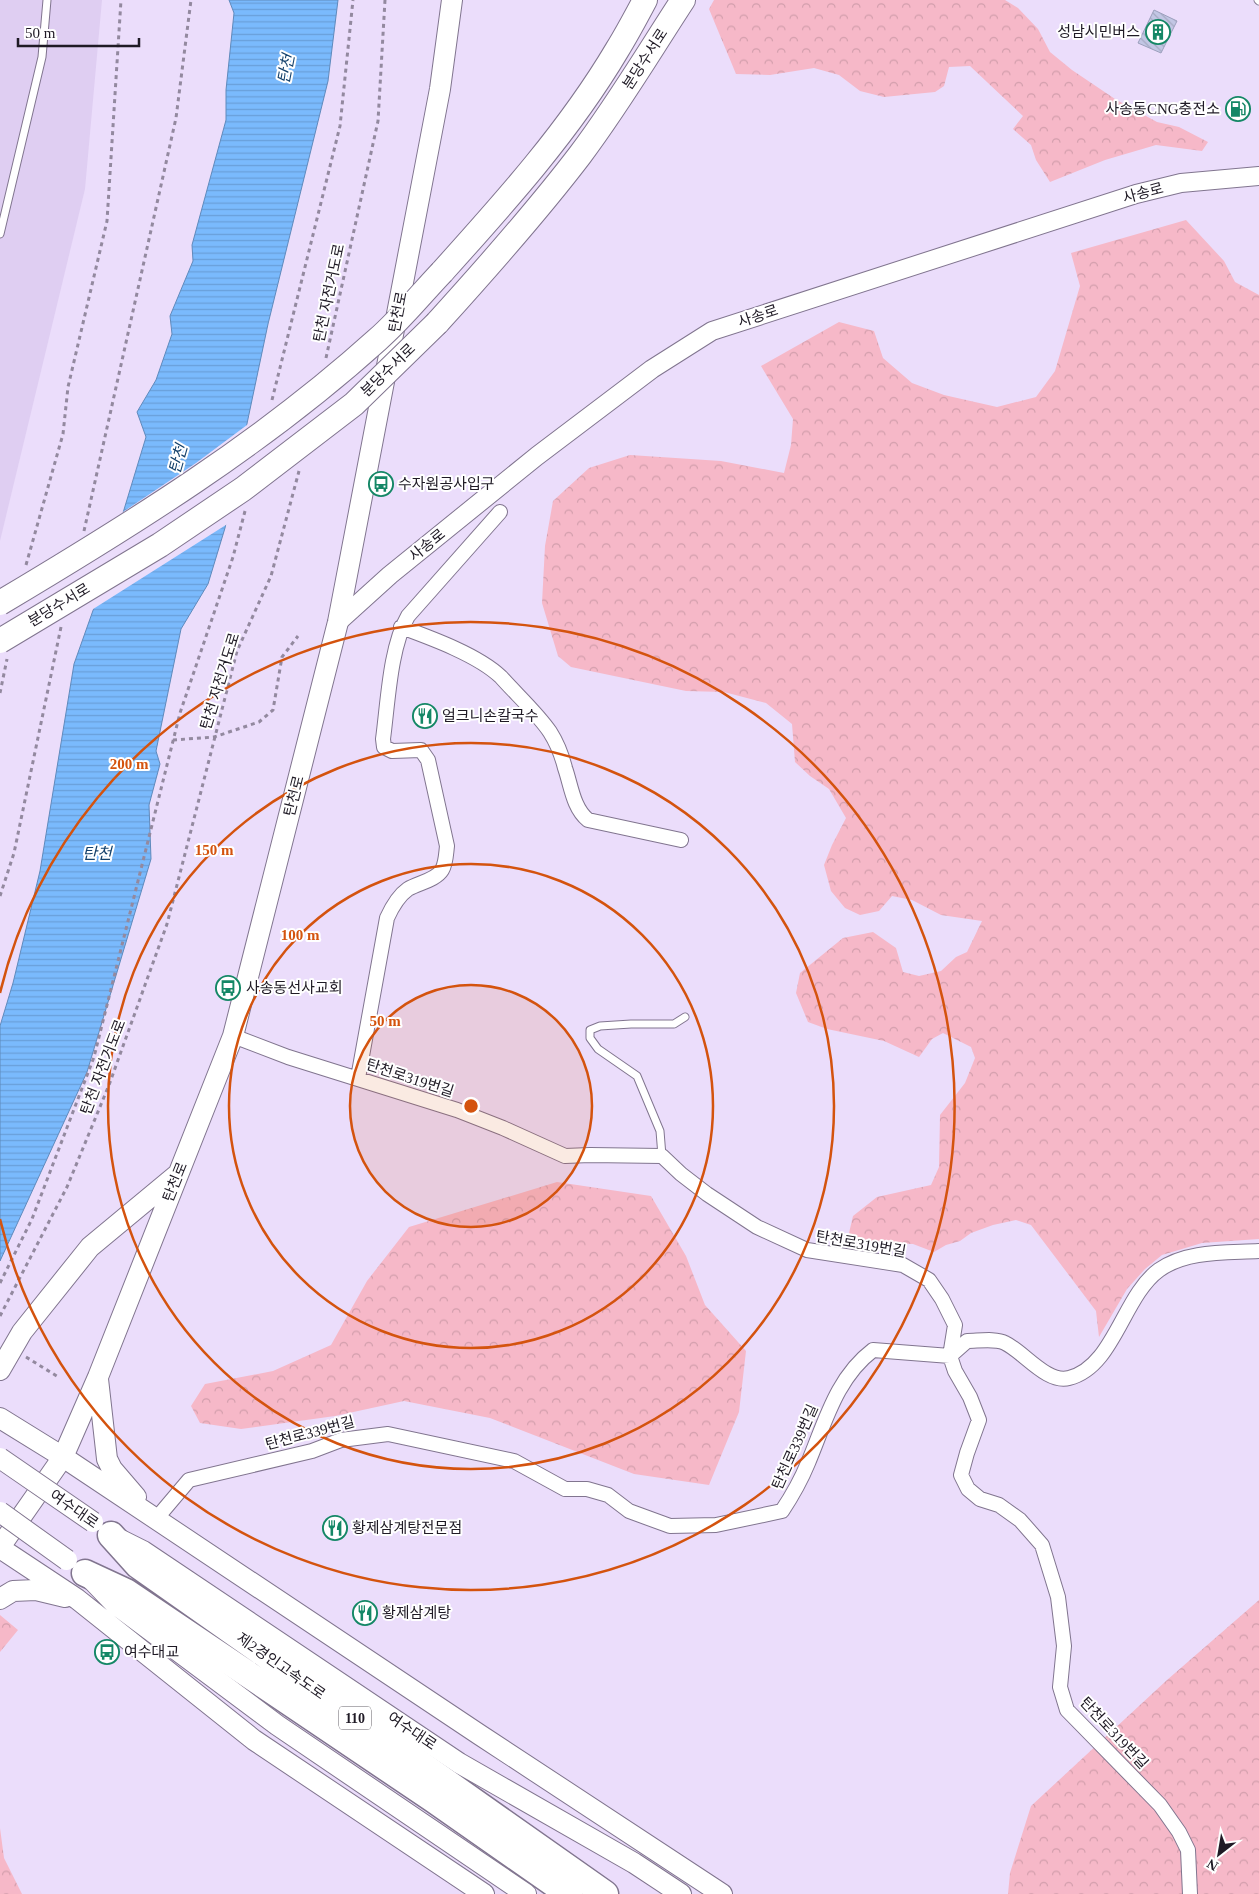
<svg xmlns="http://www.w3.org/2000/svg" width="1259" height="1894" font-family="'Times New Roman','Noto Sans KR',serif">
<style>
.built{fill:#dfcef2}
.forest{fill:url(#forest-crowns)}
.water{fill:url(#water-rules);stroke:#5f8abc}
.pier{fill:#ebddfb}
.building{fill:url(#building-back-hatch);stroke:#9ca0bd}
.lines{fill:none;stroke-linecap:round;stroke-linejoin:round}
.service-casing{stroke:#81758f;stroke-width:9}
.minor-casing{stroke:#81758f;stroke-width:16}
.tertiary-casing{stroke:#81758f;stroke-width:20}
.secondary-casing{stroke:#81758f;stroke-width:22}
.trunk-casing{stroke:#81758f;stroke-width:26}
.motorway-casing{stroke:#81758f;stroke-width:29}
.path{stroke:#93899f;stroke-width:3;stroke-dasharray:4 4;stroke-linecap:butt}
.service{stroke:#fff;stroke-width:7}
.minor{stroke:#fff;stroke-width:14}
.tertiary{stroke:#fff;stroke-width:18}
.secondary{stroke:#fff;stroke-width:20}
.trunk{stroke:#fff;stroke-width:24}
.motorway{stroke:#fff;stroke-width:26}
.secondary-bridge-casing{stroke:#81758f;stroke-width:22;stroke-linecap:butt}
.trunk-bridge-casing{stroke:#81758f;stroke-width:26;stroke-linecap:butt}
.secondary-bridge{stroke:#fff;stroke-width:20}
.trunk-bridge{stroke:#fff;stroke-width:24}
.ring{fill:none;stroke:#d4530e;stroke-width:2.5}
.labels{text-anchor:middle;dominant-baseline:central;stroke-width:4;stroke-linejoin:round;paint-order:stroke}
.shield{fill:#fff;stroke:#625f66;stroke-width:1}
.shield-label{font-size:14px;font-weight:bold;fill:#1f1a25}
.poi-label{font-size:15px;fill:#1f1a25;stroke:#fff;text-anchor:start}
.street-label{font-size:15px;fill:#1f1a25;stroke:#fff}
.water-label{font-size:16px;font-style:italic;fill:#15426c;stroke:#fff}
.centre{fill:#d4530e;stroke:#fff;stroke-width:2.5}
.ring-label{font-size:15px;text-anchor:middle;font-weight:bold;fill:#d4530e;stroke:#fff;stroke-width:4;stroke-linejoin:round;paint-order:stroke}
</style>
<defs>
<pattern id="forest-crowns" width="20" height="18" patternUnits="userSpaceOnUse" patternTransform="scale(1.25)"><rect width="20" height="18" fill="#f6b8c8"/><path d="M2 6a3 3 0 1 1 6 0M12 15a3 3 0 1 1 6 0" fill="none" stroke="#d29eac"/></pattern>
<pattern id="water-rules" width="6" height="5" patternUnits="userSpaceOnUse" patternTransform="scale(1.25)"><rect width="6" height="5" fill="#7abafd"/><path d="M0 2.5h6" fill="none" stroke="#699fd9"/></pattern>
<pattern id="building-back-hatch" width="6" height="6" patternUnits="userSpaceOnUse" patternTransform="scale(1.25)"><rect width="6" height="6" fill="#c2c6e4"/><path d="M-1 5l2 2M0 0l6 6M5-1l2 2" fill="none" stroke="#a6aac3"/></pattern>
</defs>
<rect width="100%" height="100%" fill="#ebddfb"/>
<!-- built -->
<path class="built" d="M0,0H102L85,189L0,541Z"/>
<!-- forest -->
<path class="forest" d="M714,0H1005L1018,8L1038,29L1050,52L1072,70L1115,99L1157,122L1179,127L1208,142L1202,151L1156,145L1105,160L1050,182L1036,160L1031,145L1013,129L1023,116L970,66L949,67L944,86L935,92L884,97L860,91L839,75L814,68L770,75L736,74L709,9Z
M1186,220L1224,261L1235,282L1259,295V1239L1202,1243L1162,1255L1145,1269L1127,1289L1099,1337L1096,1311L1031,1225L1016,1220L993,1225L971,1233L960,1241L946,1245L934,1252L913,1244L857,1242L849,1233L853,1216L877,1197L931,1185L939,1167L940,1115L965,1083L975,1058L971,1047L943,1033L932,1039L919,1057L884,1041L827,1029L808,1022L796,993L800,973L843,938L873,932L896,948L903,972L919,976L941,971L956,957L967,952L982,921L941,915L912,900L892,896L879,911L860,915L845,908L831,891L824,865L832,845L846,818L829,789L810,776L795,762L792,724L766,703L724,692L686,691L571,667L558,656L542,603L545,546L553,501L589,468L630,455L721,461L784,473L791,445L793,419L761,366L839,322L874,331L883,358L912,383L944,395L997,407L1036,397L1055,371L1080,286L1071,253Z
M557,1182L651,1196L686,1256L705,1305L746,1351L739,1412L709,1485L634,1474L490,1418L404,1401L335,1416L241,1429L200,1423L191,1406L205,1384L273,1371L331,1345L367,1281L409,1227Z
M1259,1600V1894H1008L1010,1873L1031,1806L1167,1680Z
M0,1615L18,1630L0,1652Z
M0,1828L4,1858L22,1894H0Z"/>
<!-- water -->
<path class="water" d="M229,0H338L328,81L268,324L225,528L208,584L181,629L156,751L160,764L149,805L151,859L87,1072L0,1261V1026L13,983L40,871L74,664L96,602L146,437L137,412L156,380L172,334L170,316L193,261L192,245L226,120V90L234,13Z"/>
<!-- pier -->
<path class="pier" d="M251,422L229,523L90,611L120,514L196,463Z"/>
<!-- building -->
<path class="building" d="M1154,10L1177,21L1161,53L1138,43Z"/>
<g class="lines">
<defs>
<path id="service" d="M1258,0L1259,1
M0,234L42,57L47,0
M662,1156L660,1131L637,1076L598,1049L590,1038V1030L600,1026L631,1024H674L685,1017"/>
<path id="minor" d="M401,627C431,638 478,655 501,677C516,694 538,714 550,732C557,743 562,756 565,768C571,785 573,808 588,820L681,840
M233,1036L288,1057L457,1110L503,1128L565,1156L590,1155L662,1156L681,1174L707,1194L757,1227L807,1250L903,1265L929,1280L942,1299L955,1325L950,1356L955,1371L970,1397L979,1420L967,1453L961,1475L968,1489L980,1499L999,1505L1020,1520L1042,1545L1058,1597L1064,1646L1060,1687L1067,1710L1160,1805L1179,1832L1188,1850L1190,1894
M358,1078L387,918C392,907 398,896 408,889C418,883 436,880 442,870C446,863 446,854 447,846L428,760L421,750L392,751L384,747L383,739C388,702 390,647 408,616L500,512
M156,1519L189,1480L312,1451L341,1440L388,1434L514,1461L565,1489H587L608,1495L629,1511L670,1526L716,1525L782,1511C792,1496 801,1480 808,1463C825,1423 836,1378 873,1350L950,1356L967,1341C978,1341 996,1338 1005,1343C1024,1352 1047,1384 1069,1378C1114,1367 1123,1296 1159,1270C1187,1250 1227,1253 1259,1251"/>
<path id="tertiary" d="M338,622L390,575L537,456L652,369L712,331L1136,194L1181,183L1259,176"/>
<path id="secondary" d="M0,1370L22,1332L90,1247L178,1174
M98,1379L107,1459L112,1469L136,1497
M0,1418L63,1457L480,1735L722,1894
M121,1540L143,1551L459,1763L634,1863L681,1894
M0,1547L63,1457L98,1377L233,1036L338,622L440,89L452,0
M0,1548L77,1599L254,1740L484,1894
M91,1579L115,1604L277,1725L526,1894
M0,1599L13,1591L36,1590L65,1597"/>
<path id="trunk" d="M442,272C505,202 569,131 617,50C627,34 636,17 645,0
M437,323C486,269 535,214 580,155C617,106 649,52 683,0"/>
<path id="motorway" d="M111,1535L138,1565L605,1894
M85,1573L126,1592L433,1799L569,1894"/>
</defs>
<!-- service casing -->
<use href="#service" class="service-casing"/>
<!-- minor casing -->
<use href="#minor" class="minor-casing"/>
<!-- tertiary casing -->
<use href="#tertiary" class="tertiary-casing"/>
<!-- secondary casing -->
<use href="#secondary" class="secondary-casing"/>
<!-- trunk casing -->
<use href="#trunk" class="trunk-casing"/>
<!-- motorway casing -->
<use href="#motorway" class="motorway-casing"/>
<!-- path -->
<path class="path" d="M326,358L378,121L385,0
M272,400L340,126L353,0
M84,531L176,118L191,0
M26,565L63,434L68,387L107,221L121,0
M0,693L7,659
M173,740L214,737L259,722L273,710L282,657L298,636
M0,896L14,853L61,627
M0,1283L32,1219L94,1057L180,713L233,557L245,511
M0,1316L67,1187L109,1085L167,924L237,651L271,576L299,471
M26,1357L60,1378"/>
<!-- service -->
<use href="#service" class="service"/>
<!-- minor -->
<use href="#minor" class="minor"/>
<!-- tertiary -->
<use href="#tertiary" class="tertiary"/>
<!-- secondary -->
<use href="#secondary" class="secondary"/>
<!-- trunk -->
<use href="#trunk" class="trunk"/>
<!-- motorway -->
<use href="#motorway" class="motorway"/>
<defs>
<path id="secondary-bridge" d="M0,1458L93,1522
M0,1512L67,1560"/>
<path id="trunk-bridge" d="M0,603C131,525 263,443 377,340C401,319 421,294 442,272
M0,641L160,545L243,489L354,404L437,323"/>
</defs>
<!-- secondary-bridge casing -->
<use href="#secondary-bridge" class="secondary-bridge-casing"/>
<!-- trunk-bridge casing -->
<use href="#trunk-bridge" class="trunk-bridge-casing"/>
<!-- secondary-bridge -->
<use href="#secondary-bridge" class="secondary-bridge"/>
<!-- trunk-bridge -->
<use href="#trunk-bridge" class="trunk-bridge"/>
</g>
<!-- distance rings -->
<circle cx="471" cy="1106" r="121" fill="#d4530e" fill-opacity=".12"/>
<g class="ring">
<circle cx="471" cy="1106" r="121"/>
<circle cx="471" cy="1106" r="242"/>
<circle cx="471" cy="1106" r="363"/>
<path d="M0 993A484 484 0 1 1 0 1219"/>
</g>
<!-- icons -->
<defs>
<symbol id="building-ring" viewBox="-11 -11 22 22"><circle r="9.5" fill="#fff" stroke="#148766" stroke-width="1.5"/><path d="M-4-6H4V6H1V3H-1V6H-4ZM-2.5-4.3h1.7v1.8h-1.7ZM.8-4.3h1.7v1.8H.8ZM-2.5-1h1.7V.8h-1.7ZM.8-1h1.7V.8H.8Z" fill="#148766"/></symbol>
<symbol id="fuel-ring" viewBox="-11 -11 22 22"><circle r="9.5" fill="#fff" stroke="#148766" stroke-width="1.5"/><path d="M-5.5-6h7V0h2V4h1.3V-2.5L3-4.5l.8-.8L6-3V5H2.5V1h-1V6h-7ZM-4.2-4.7v3.2H.2V-4.7Z" fill="#148766"/></symbol>
<symbol id="bus-ring" viewBox="-11 -11 22 22"><circle r="9.5" fill="#fff" stroke="#148766" stroke-width="1.5"/><path d="M-5-6H5V4H4V6H2V4H-2V6H-4V4H-5ZM-3.5-4V0h7V-4ZM-3.5 1.2v1.5H-2V1.2ZM2 1.2v1.5H3.5V1.2Z" fill="#148766"/></symbol>
<symbol id="restaurant-ring" viewBox="-11 -11 22 22"><circle r="9.5" fill="#fff" stroke="#148766" stroke-width="1.5"/><path d="M-5-6h1v4h1v-4h1v4h1v-4h1v5L-1.5 .5V6h-2V.5L-5-1ZM5-6V6H3V1.5H1.5Q1.5-4 5-6Z" fill="#148766"/></symbol>
</defs>
<g fill-rule="evenodd">
<use href="#building-ring" x="1144" y="18" width="28" height="28"/>
<use href="#fuel-ring" x="1224" y="95" width="28" height="28"/>
<use href="#bus-ring" x="367" y="470" width="28" height="28"/>
<use href="#restaurant-ring" x="411" y="702" width="28" height="28"/>
<use href="#bus-ring" x="214" y="974" width="28" height="28"/>
<use href="#restaurant-ring" x="321" y="1514" width="28" height="28"/>
<use href="#restaurant-ring" x="351" y="1599" width="28" height="28"/>
<use href="#bus-ring" x="93" y="1638" width="28" height="28"/>
</g>
<g class="labels">
<!-- shield labels -->
<rect class="shield" x="339" y="1706.5" width="32" height="23" rx="4"/>
<g class="shield-label">
<text x="355" y="1718">110</text>
</g>
<!-- poi labels -->
<g class="poi-label">
<text x="1140" y="32" text-anchor="end">성남시민버스</text>
<text x="1220" y="109" text-anchor="end">사송동CNG충전소</text>
<text x="398" y="484">수자원공사입구</text>
<text x="442" y="716">얼크니손칼국수</text>
<text x="246" y="988">사송동선사교회</text>
<text x="352" y="1528">황제삼계탕전문점</text>
<text x="382" y="1613">황제삼계탕</text>
<text x="124" y="1652">여수대교</text>
</g>
<!-- street labels -->
<g class="street-label">
<text transform="translate(645 59) rotate(-57)">분당수서로</text>
<text transform="translate(1143 193) rotate(-15)">사송로</text>
<text transform="translate(329 293) rotate(-78)">탄천 자전거도로</text>
<text transform="translate(398 312) rotate(-79)">탄천로</text>
<text transform="translate(758 316) rotate(-18)">사송로</text>
<text transform="translate(388 370) rotate(-44)">분당수서로</text>
<text transform="translate(427 545) rotate(-39)">사송로</text>
<text transform="translate(59 605) rotate(-31)">분당수서로</text>
<text transform="translate(220 681) rotate(-73)">탄천 자전거도로</text>
<text transform="translate(294 796) rotate(-76)">탄천로</text>
<text transform="translate(103 1067) rotate(-69)">탄천 자전거도로</text>
<text transform="translate(410 1078) rotate(18)">탄천로319번길</text>
<text transform="translate(175 1182) rotate(-68)">탄천로</text>
<text transform="translate(861 1244) rotate(10)">탄천로319번길</text>
<text transform="translate(310 1433) rotate(-15)">탄천로339번길</text>
<text transform="translate(795 1447) rotate(-66)">탄천로339번길</text>
<text transform="translate(74 1509) rotate(35)">여수대로</text>
<text transform="translate(281 1666) rotate(35)">제2경인고속도로</text>
<text transform="translate(412 1731) rotate(34)">여수대로</text>
<text transform="translate(1114 1733) rotate(47)">탄천로319번길</text>
</g>
<!-- water labels -->
<g class="water-label">
<text transform="translate(286 69) rotate(-79)">탄천</text>
<text transform="translate(178 459) rotate(-74)">탄천</text>
<text x="97" y="853">탄천</text>
</g>
</g>
<circle cx="471" cy="1106" r="8" class="centre"/>
<g class="ring-label">
<text x="129" y="769">200 m</text>
<text x="214" y="855">150 m</text>
<text x="300" y="940">100 m</text>
<text x="385" y="1026">50 m</text>
</g>
<!-- north arrow -->
<g transform="translate(1219 1854) rotate(211)" stroke="#ffffff" stroke-width="4" paint-order="stroke">
<path d="M0-4L9 19L0 12L-9 19Z" fill="#1f1a25"/>
<text y="-8" font-size="14" font-weight="bold" text-anchor="middle" fill="#1f1a25">N</text>
</g>
<!-- scale -->
<path d="M18 38v8h121v-8" fill="none" stroke="#1f1a25" stroke-width="2.5"/>
<text x="25" y="38" font-size="15" fill="#1f1a25" stroke="#ffffff" stroke-width="4" paint-order="stroke">50 m</text>
</svg>
